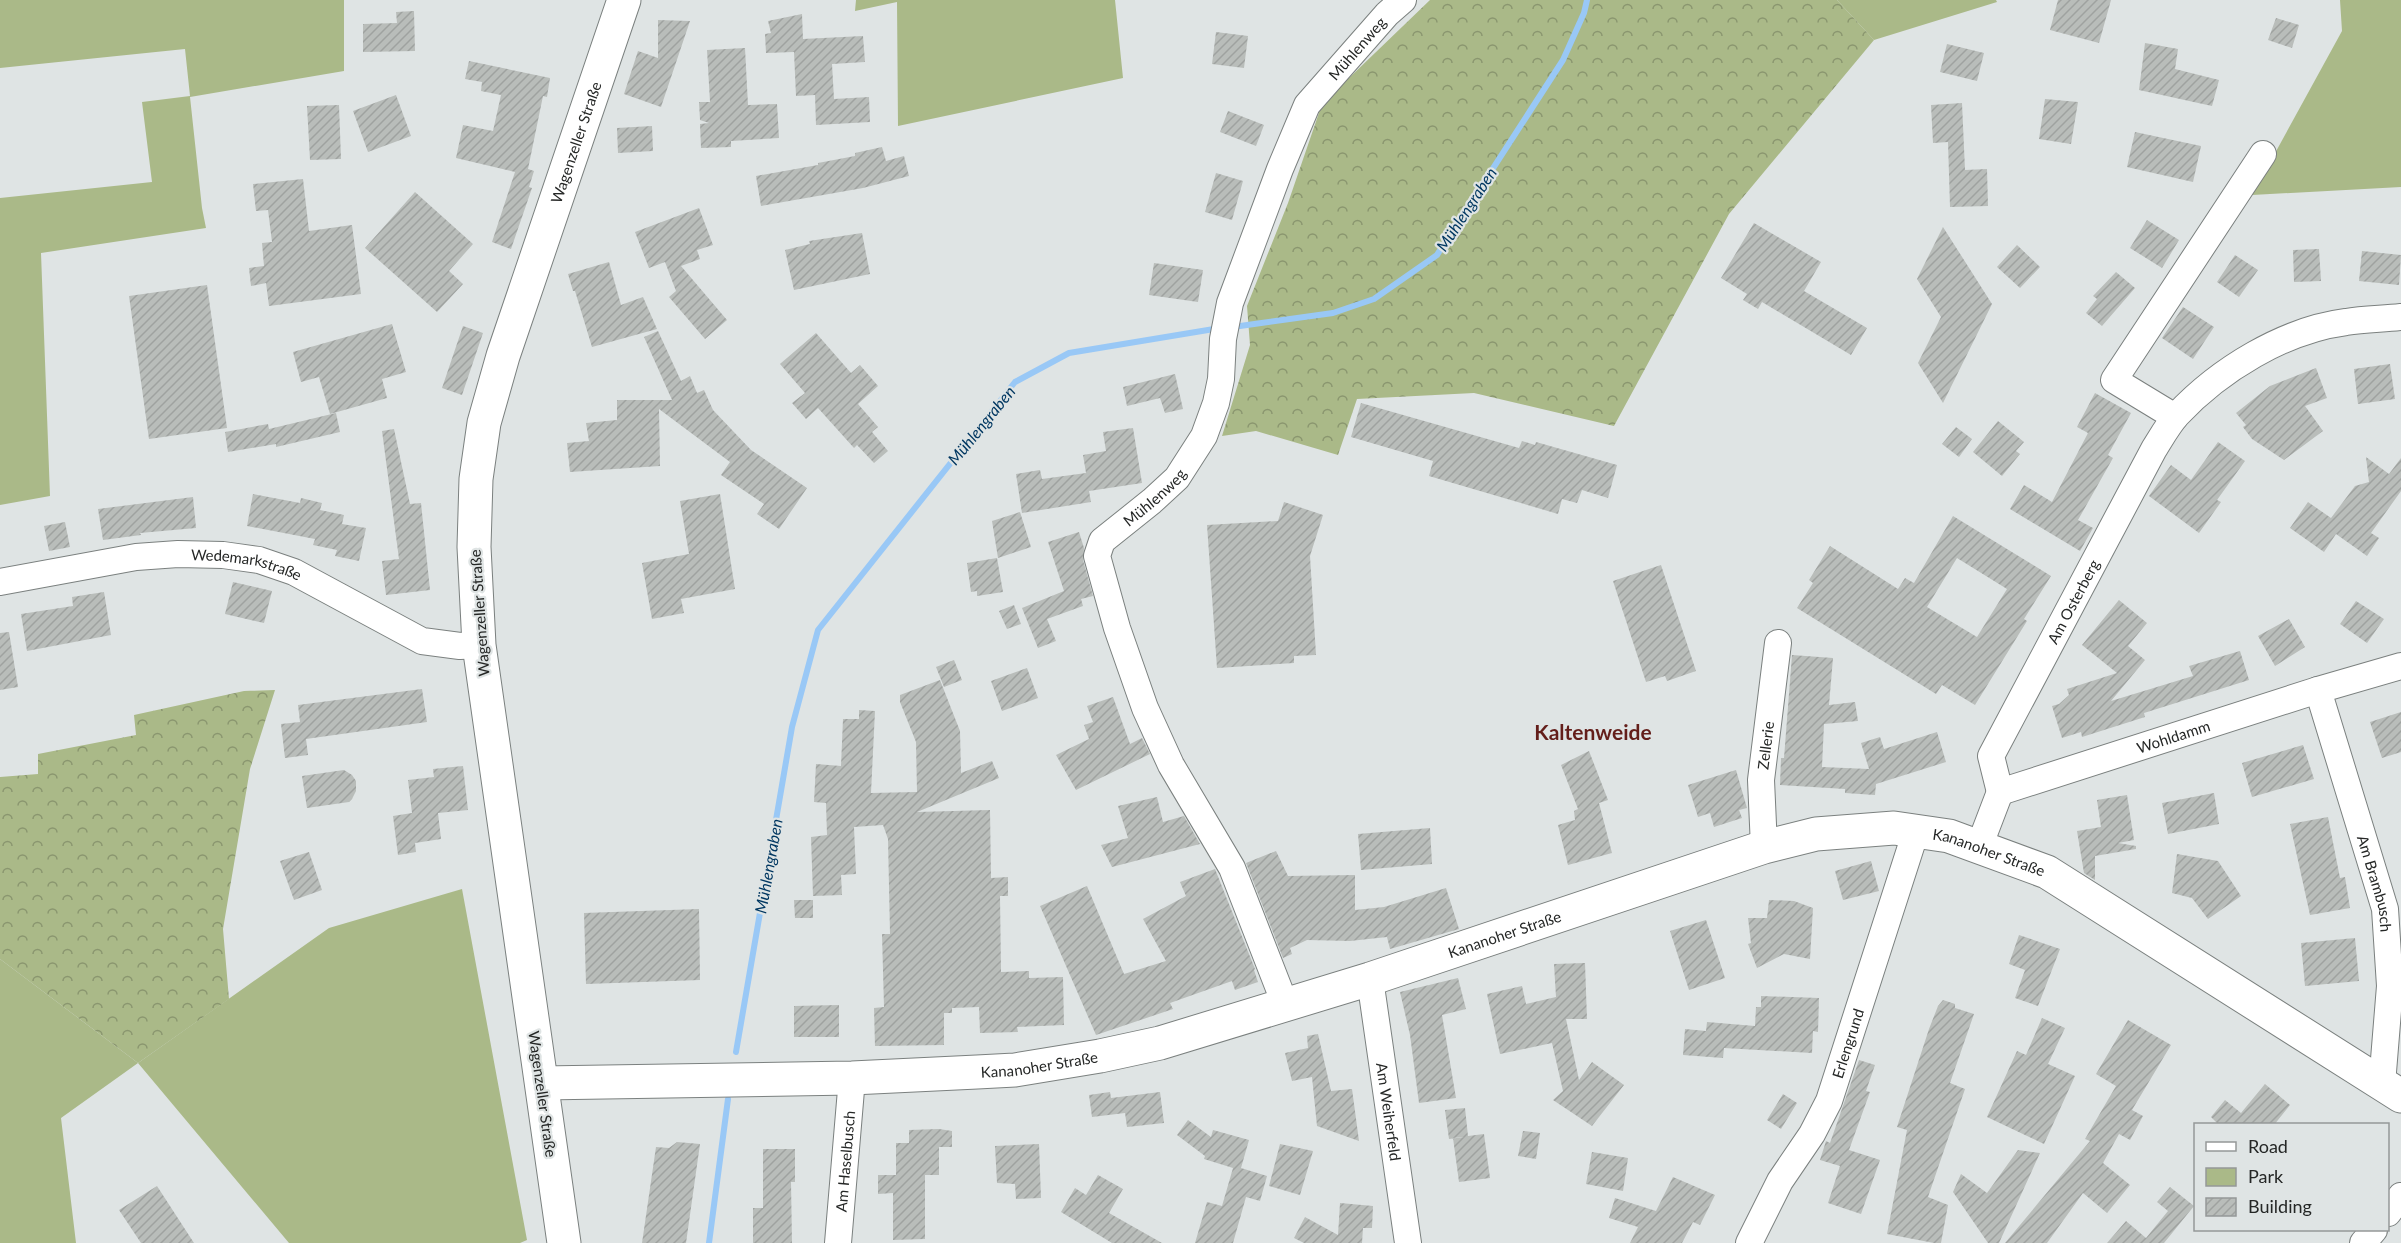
<svg xmlns="http://www.w3.org/2000/svg" width="2401" height="1243" font-family="Lato,sans-serif">
<style>
.green{fill:#aab988}
.forest{fill:url(#forest-crowns)}
.lines{fill:none;stroke-linecap:round;stroke-linejoin:round}
.stream{stroke:#99c8f6;stroke-width:6}
.building{fill:url(#building-hatch);fill-rule:evenodd}
.street-casing{stroke:#7b807f;stroke-width:28}
.secondary-casing{stroke:#7b807f;stroke-width:35}
.street{stroke:#fff;stroke-width:26}
.secondary{stroke:#fff;stroke-width:33}
.labels{text-anchor:middle;dominant-baseline:central;stroke-width:4.5;stroke-linejoin:round;paint-order:stroke}
.street-label{font-size:15px;fill:#252726;stroke:#dfe4e4}
.water-label{font-size:16px;font-style:italic;fill:#013761;stroke:#dfe4e4}
.district-label{font-size:21px;font-weight:bold;fill:#631e1a;stroke:#dfe4e4}
</style>
<defs>
<pattern id="forest-crowns" width="20" height="18" patternUnits="userSpaceOnUse" patternTransform="scale(1.5)"><rect width="20" height="18" fill="#aab988"/><path d="M2 6a3 3 0 1 1 6 0M12 15a3 3 0 1 1 6 0" fill="none" stroke="#8a966f"/></pattern>
<pattern id="building-hatch" width="6" height="6" patternUnits="userSpaceOnUse" patternTransform="scale(1.5)"><rect width="6" height="6" fill="#b9bdba"/><path d="M-1 1l2-2M0 6l6-6M5 7l2-2" fill="none" stroke="#9fa2a0"/></pattern>
</defs>
<rect width="100%" height="100%" fill="#dfe4e4"/>
<!-- green -->
<path class="green" d="M0,0H344V71L190,97L202,208L206,228L41,253L50,496L0,505V198L152,182L142,102L190,96L185,49L0,68Z
M856,0H1115L1123,78L898,126L897,2L855,11Z
M1837,0H1996L1997,2L1874,40Z
M2340,0H2401V187L2252,195L2342,31Z
M462,889L527,1240L520,1243H289L138,1063L61,1118L76,1243H0V959L138,1063L329,928Z"/>
<!-- forest -->
<path class="forest" d="M1430,0H1837L1874,40L1729,214L1614,426L1474,393L1357,399L1338,455L1256,431L1222,436L1250,345L1247,306L1288,203L1322,104Z
M275,690L250,769L223,929L229,999L138,1063L0,959V777L38,774V754L136,735L134,715L244,691Z"/>
<g class="lines">
<!-- stream -->
<path class="stream" d="M1233,327L1333,313L1374,299L1437,255L1563,60L1584,13L1587,0
M736,1052L792,727L818,630L1015,382L1069,353L1220,328
M709,1243L728,1099"/>
</g>
<!-- building -->
<path class="building" d="M2058,0H2111L2099,43L2050,30Z
M414,11L415,51L363,52V24L397,23L396,12Z
M802,14L803,39L863,36L865,62L832,64L834,99L869,97L870,122L816,125L815,95L796,96L794,52L766,53L765,34L771,33L768,21Z
M2276,18L2299,25L2292,48L2268,40Z
M658,20L690,21L661,107L624,94L638,51L658,58Z
M1216,32L1248,36L1244,68L1212,64Z
M2145,43L2178,49L2175,69L2219,80L2212,106L2139,90Z
M1947,44L1984,53L1977,81L1940,72Z
M745,48L748,105L777,104L779,138L731,141V147L701,148L700,124L709,123L700,120L699,102H710L707,50Z
M469,61L550,78L547,97L543,96L528,169L534,171L529,187L532,188L511,249L492,242L515,172L456,158L463,125L493,131L501,95L481,91L482,82L465,79Z
M396,95L411,136L368,152L353,111Z
M2045,99L2078,102L2071,144L2039,139Z
M1962,103L1965,170L1987,169L1988,206L1950,207L1948,142L1933,143L1931,105Z
M339,105L341,159L310,160L307,106Z
M1228,111L1264,125L1256,146L1220,132Z
M652,126L653,151L618,153L617,128Z
M2135,132L2201,146L2193,182L2127,167Z
M882,147L886,161L904,156L909,176L863,188L761,206L756,176L818,165V163L855,156V153Z
M1216,173L1243,181L1232,220L1205,212Z
M303,179L309,231L352,225L361,294L269,306L266,283L251,286L249,268L264,266L262,243L272,242L268,210L256,211L253,184Z
M415,192L473,244L449,271L463,284L437,312L365,248Z
M699,208L713,245L697,250L700,259L681,266L727,320L705,339L669,297L676,291L665,262L649,268L635,232Z
M2147,220L2179,240L2162,268L2130,248Z
M1754,223L1821,262L1804,291L1867,328L1851,355L1762,302L1758,309L1743,300L1747,294L1721,278Z
M1943,227L1992,304L1943,403L1918,363L1941,317L1917,279Z
M862,233L870,274L794,290L785,250L810,244L809,241Z
M2017,245L2040,267L2020,288L1997,267Z
M2319,249L2321,281L2294,282L2293,250Z
M2362,251L2401,255L2399,285L2359,281Z
M2235,255L2258,270L2239,297L2217,282Z
M609,262L621,305L643,297L657,329L592,347L575,291H573L568,274Z
M1154,263L1203,270L1198,302L1149,295Z
M2116,272L2135,288L2102,326L2086,313L2097,299L2093,296Z
M207,285L227,428L149,439L129,296Z
M2183,307L2214,327L2193,359L2162,338Z
M392,324L406,372L382,379L387,398L330,414L319,377L301,382L293,352Z
M463,326L483,333L462,395L442,388Z
M658,331L681,381L690,376L697,393L704,390L713,410L751,450L807,488L779,529L757,514L764,504L721,475L730,462L659,409L660,466L570,472L567,443L589,441L586,423L617,420V400H672L644,337Z
M816,333L851,373L860,365L878,386L858,404L878,427L872,432L888,451L874,463L857,445L854,448L818,408L806,419L792,403L805,393L780,364Z
M2390,364L2395,399L2358,404L2354,369Z
M2316,368L2327,398L2305,406L2323,431L2284,460L2252,439L2243,427L2246,425L2236,413L2270,386Z
M1175,374L1183,409L1165,413L1160,398L1127,406L1123,387Z
M2095,393L2131,413L2108,455L2113,458L2078,520L2093,528L2080,551L2010,509L2024,485L2052,502L2088,433L2077,427Z
M1361,403L1519,448L1522,441L1535,445L1536,442L1617,465L1608,498L1582,490L1577,503L1562,499L1558,514L1429,476L1433,461L1351,437Z
M336,413L340,432L276,447V444L228,452L225,432L268,424L269,429Z
M1998,421L2024,442L2016,451L2020,454L2002,476L1973,452Z
M1956,427L1972,439L1959,457L1942,444Z
M1133,428L1142,483L1089,491L1091,502L1022,513L1016,474L1040,470L1042,479L1086,473L1083,455L1106,451L1103,432Z
M394,429L410,504L421,503L430,590L386,595L382,561L399,559L382,431Z
M2218,442L2245,461L2217,500L2221,502L2199,533L2149,496L2171,465L2191,480Z
M2366,457L2389,474L2401,458V491L2371,533L2379,538L2367,556L2336,534L2324,552L2290,528L2308,502L2331,518L2355,486L2369,482Z
M253,494L300,503L301,498L322,503L320,510L344,515L342,524L366,528L359,561L335,556L337,550L313,545L315,539L247,526Z
M720,494L735,589L681,599L684,613L652,619L642,563L689,554L680,501Z
M193,497L196,528L140,533L141,535L103,540L98,509Z
M1284,502L1323,515L1310,556L1316,655L1294,656V663L1217,668L1207,525L1278,521Z
M1020,512L1031,547L998,558L992,521Z
M1953,516L2051,576L2024,619L2027,621L1975,705L1942,685L1936,694L1797,608L1813,583L1809,580L1830,546L1898,589L1905,578L1914,583ZM1957,558L2007,589L1977,637L1927,607Z
M65,522L70,547L49,551L44,526Z
M1079,532L1084,548L1083,560L1093,596L1081,599L1083,606L1047,619L1056,641L1038,648L1022,608L1064,591L1048,542Z
M997,558L1003,592L977,596V591L971,592L967,563Z
M1661,565L1696,671L1667,681L1665,676L1646,682L1613,581Z
M233,582L272,591L264,623L225,614Z
M104,592L111,635L27,651L21,614L73,606L72,597Z
M2119,600L2147,623L2128,646L2145,660L2111,701L2193,676L2189,666L2240,651L2249,680L2144,713L2145,717L2082,737L2081,732L2062,738L2052,706L2059,704L2069,695L2067,689L2117,673L2082,645Z
M2356,601L2384,619L2367,643L2340,624Z
M1014,605L1021,624L1007,629L999,611Z
M2289,619L2305,647L2275,666L2258,636Z
M9,632L18,687L0,690V633Z
M1792,655L1833,658L1829,705L1855,702L1858,721L1824,724L1822,767L1869,769L1861,743L1880,737L1884,749L1937,732L1946,762L1876,784L1875,795L1845,793V789L1780,785L1781,758H1784Z
M954,660L962,680L944,687L936,667Z
M1027,668L1038,698L1002,711L991,681Z
M940,680L960,731L961,773L992,761L999,778L917,812L990,810L991,878L1008,877V896H1000L1001,972L1029,971V978L1063,977L1064,1025L1017,1027L1018,1032L980,1033L979,1007L952,1008V1013H944V1045L875,1046L874,1008L884,1007L882,934H890L888,839L883,825L854,827L856,874L841,875L842,895L813,896L811,837L827,835L826,803L814,802L816,764L841,766L843,719H859V710L875,711L871,793L917,792L916,742L900,702V695Z
M422,689L427,722L306,739L308,755L285,758L281,724L300,722L298,705Z
M1113,697L1130,744L1142,738L1150,754L1076,790L1056,755L1089,739L1084,725L1093,722L1087,706Z
M2401,712V752L2382,758L2370,722Z
M2303,745L2314,779L2252,797L2242,763Z
M1589,751L1608,800L1599,803L1612,853L1568,865L1558,825L1575,820L1574,811L1578,809L1561,765Z
M463,766L468,810L438,813L441,839L415,843L416,852L398,855L393,816L412,813L408,780L434,777L433,769Z
M344,770L352,775L356,781V791L352,799L349,802L307,808L302,776Z
M1736,770L1747,808L1739,810L1742,818L1714,827L1710,813L1698,817L1688,785Z
M2214,793L2219,824L2168,834L2162,803Z
M2127,795L2134,840L2118,843L2136,846V849L2095,856V880L2084,873L2077,831L2101,827L2097,800Z
M1157,797L1163,822L1184,816L1200,844L1112,867L1101,845L1128,838L1118,806Z
M2328,817L2340,878L2345,877L2350,908L2310,915L2290,824Z
M1430,828L1432,864L1361,870L1358,834Z
M1276,851L1288,876L1355,875V910L1384,907L1446,888L1459,929L1390,949L1387,937L1350,941L1307,940L1290,948L1292,954L1283,958L1246,863Z
M309,852L322,890L294,900L280,861Z
M2177,854L2218,861L2241,896L2208,919L2192,898L2172,893Z
M1871,861L1879,891L1843,900L1835,871Z
M1215,869L1255,969L1254,970L1258,982L1235,990L1232,981L1170,1003L1173,1009L1096,1035L1040,906L1087,886L1124,974L1166,961L1143,919L1186,896L1180,882Z
M794,900H813V918H795Z
M1769,900L1794,901L1813,908L1810,959L1784,954L1757,968L1748,944L1751,943L1748,918H1767Z
M699,909L700,980L586,984L584,913Z
M1706,920L1725,978L1689,990L1670,931Z
M2019,935L2060,949L2038,1006L2015,998L2025,970L2009,964Z
M2355,938L2359,981L2305,986L2301,943Z
M1585,963L1587,1019H1566L1579,1080L1592,1062L1624,1085L1592,1126L1553,1100L1563,1091L1552,1043L1500,1054L1487,994L1522,986L1526,1004L1556,997L1554,964Z
M1458,978L1466,1009L1442,1015L1456,1098L1419,1103L1410,1035L1400,992Z
M1761,996L1819,998L1818,1032L1813,1031L1812,1053L1724,1048L1723,1058L1683,1055L1685,1029L1706,1031L1707,1022L1755,1026L1756,1007H1761Z
M1943,1000L1955,1004V1008L1974,1014L1950,1083L1965,1089L1928,1197L1948,1205L1941,1243H1934L1887,1234L1907,1130L1897,1127L1929,1029L1938,1006Z
M839,1005V1037H794V1006Z
M2042,1018L2065,1028L2048,1064L2075,1076L2044,1144L1987,1117L2017,1051L2026,1055Z
M2128,1020L2171,1045L2132,1110L2143,1116L2130,1140L2119,1134L2103,1163L2130,1185L2107,1213L2083,1193L2047,1243H2005L2090,1141L2085,1139L2116,1086L2096,1074Z
M1318,1034L1331,1091L1352,1089L1359,1141L1317,1126L1312,1077L1292,1081L1285,1053L1308,1048L1307,1036Z
M1859,1060L1875,1065L1866,1091L1870,1092L1849,1150L1880,1160L1861,1214L1828,1203L1840,1166L1820,1160L1826,1141L1830,1143Z
M2265,1084L2290,1105L2274,1125H2219L2211,1117L2225,1100L2241,1113Z
M1110,1092L1111,1098L1160,1092L1164,1123L1127,1127L1125,1113L1092,1117L1089,1095Z
M1783,1094L1797,1103L1781,1129L1767,1120Z
M1465,1108L1468,1136L1484,1134L1490,1178L1459,1182L1453,1138L1464,1137L1449,1139L1445,1110Z
M1188,1120L1211,1137L1213,1130L1249,1140L1241,1168L1267,1176L1260,1201L1246,1197L1233,1243H1195L1207,1202L1222,1206L1233,1168L1204,1159L1205,1156L1177,1135Z
M939,1129L952,1131V1147H939V1175H925V1239L893,1240V1193L878,1194V1175H896V1143H909V1130Z
M1523,1131L1540,1133L1536,1159L1518,1156Z
M677,1142L700,1144L686,1243H642L656,1147L669,1148Z
M1039,1144L1041,1198L1016,1199L1015,1184L997,1183L995,1146Z
M1280,1144L1313,1151L1300,1195L1269,1186Z
M763,1149H795V1182H791L792,1243H753V1208H763Z
M2018,1150L2040,1153L1999,1243H1988L1953,1192L1961,1174L1987,1193Z
M1592,1152L1628,1158L1623,1191L1586,1184Z
M1098,1175L1123,1189L1109,1213L1162,1243H1112L1061,1212L1075,1188L1086,1195Z
M1673,1177L1715,1195L1700,1225L1693,1222L1682,1243H1630L1638,1227L1609,1218L1615,1198L1656,1211Z
M157,1186L194,1243H141L119,1210Z
M2170,1187L2194,1206L2164,1243H2107L2126,1221L2146,1238L2168,1211L2157,1202Z
M1340,1203L1373,1206L1372,1228H1363L1362,1243H1304L1294,1238L1305,1217L1338,1235Z"/>
<g class="lines">
<defs>
<g id="street">
<path d="M2175,417L2114,380L2263,154"/>
<path id="s1" d="M0,582L136,557L178,554L223,555L259,560L294,572L422,641L460,646L479,645"/>
<path id="s2" d="M2318,690L2385,909L2390,986L2382,1084"/>
<path id="s3" d="M2000,792L1991,756L2154,449C2161,438 2168,425 2177,415C2219,370 2284,330 2346,322C2364,319 2383,319 2401,317"/>
<path id="s4" d="M2000,792L2318,690L2401,666"/>
<path id="s5" d="M1764,847L1761,780L1778,643"/>
<path d="M1979,847L2000,792"/>
<path id="s6" d="M1370,979L1408,1243"/>
<path id="s7" d="M1285,1004L1232,868L1171,765L1145,708L1117,628L1097,556L1102,541L1152,501L1177,478L1204,436L1216,403L1221,379L1223,339L1230,303L1280,169L1307,105L1387,14L1403,0"/>
<path d="M2388,1213L2401,1196"/>
<path id="s8" d="M838,1243L852,1078"/>
<path id="s9" d="M1749,1243L1780,1181L1812,1134L1829,1101L1916,831"/>
<path d="M2363,1243L2374,1230"/>
</g>
<g id="secondary">
<path id="s10" d="M542,1083L852,1078L977,1072L1015,1070L1100,1056L1160,1043L1370,979L1764,847L1816,834L1894,828L1949,836L2047,872L2401,1096"/>
<path id="s11" d="M564,1243L479,645L474,547L476,479L484,423L503,356L624,0"/>
</g>
</defs>
<!-- street casing -->
<use href="#street" class="street-casing"/>
<!-- secondary casing -->
<use href="#secondary" class="secondary-casing"/>
<!-- street -->
<use href="#street" class="street"/>
<!-- secondary -->
<use href="#secondary" class="secondary"/>
</g>
<g class="labels">
<!-- street labels -->
<g class="street-label">
<text stroke="none"><textPath href="#s7" startOffset="1076">Mühlenweg</textPath></text>
<text stroke="none"><textPath href="#s11" startOffset="1122">Wagenzeller Straße</textPath></text>
<text stroke="none"><textPath href="#s7" startOffset="572">Mühlenweg</textPath></text>
<text stroke="none"><textPath href="#s1" startOffset="250">Wedemarkstraße</textPath></text>
<text stroke="none"><textPath href="#s3" startOffset="212">Am Osterberg</textPath></text>
<text transform="translate(479 613) rotate(-94)">Wagenzeller Straße</text>
<text stroke="none"><textPath href="#s4" startOffset="182">Wohldamm</textPath></text>
<text stroke="none"><textPath href="#s5" startOffset="102">Zellerie</textPath></text>
<text stroke="none"><textPath href="#s10" startOffset="1486">Kananoher Straße</textPath></text>
<text stroke="none"><textPath href="#s2" startOffset="202">Am Brambusch</textPath></text>
<text stroke="none"><textPath href="#s10" startOffset="982">Kananoher Straße</textPath></text>
<text stroke="none"><textPath href="#s9" startOffset="224">Erlengrund</textPath></text>
<text stroke="none"><textPath href="#s10" startOffset="498">Kananoher Straße</textPath></text>
<text transform="translate(543 1094) rotate(82)">Wagenzeller Straße</text>
<text stroke="none"><textPath href="#s6" startOffset="134">Am Weiherfeld</textPath></text>
<text stroke="none"><textPath href="#s8" startOffset="82">Am Haselbusch</textPath></text>
</g>
<!-- water labels -->
<g class="water-label">
<text transform="translate(1466 209) rotate(-57)">Mühlengraben</text>
<text transform="translate(981 425) rotate(-51)">Mühlengraben</text>
<text transform="translate(768 866) rotate(-80)">Mühlengraben</text>
</g>
<!-- district labels -->
<g class="district-label">
<text x="1593" y="731">Kaltenweide</text>
</g>
</g>
<!-- legend -->
<rect x="2194" y="1123" width="195" height="108" fill="#dfe4e4" stroke="#959898" stroke-width="1.5"/>
<rect x="2206" y="1142" width="30" height="9" fill="#ffffff" stroke="#959898" stroke-width="1.5"/>
<text x="2248" y="1153" font-size="18" fill="#252726">Road</text>
<rect x="2206" y="1168" width="30" height="18" fill="#aab988" stroke="#959898" stroke-width="1.5"/>
<text x="2248" y="1183" font-size="18" fill="#252726">Park</text>
<rect x="2206" y="1198" width="30" height="18" fill="url(#building-hatch)" stroke="#959898" stroke-width="1.5"/>
<text x="2248" y="1213" font-size="18" fill="#252726">Building</text>
</svg>
